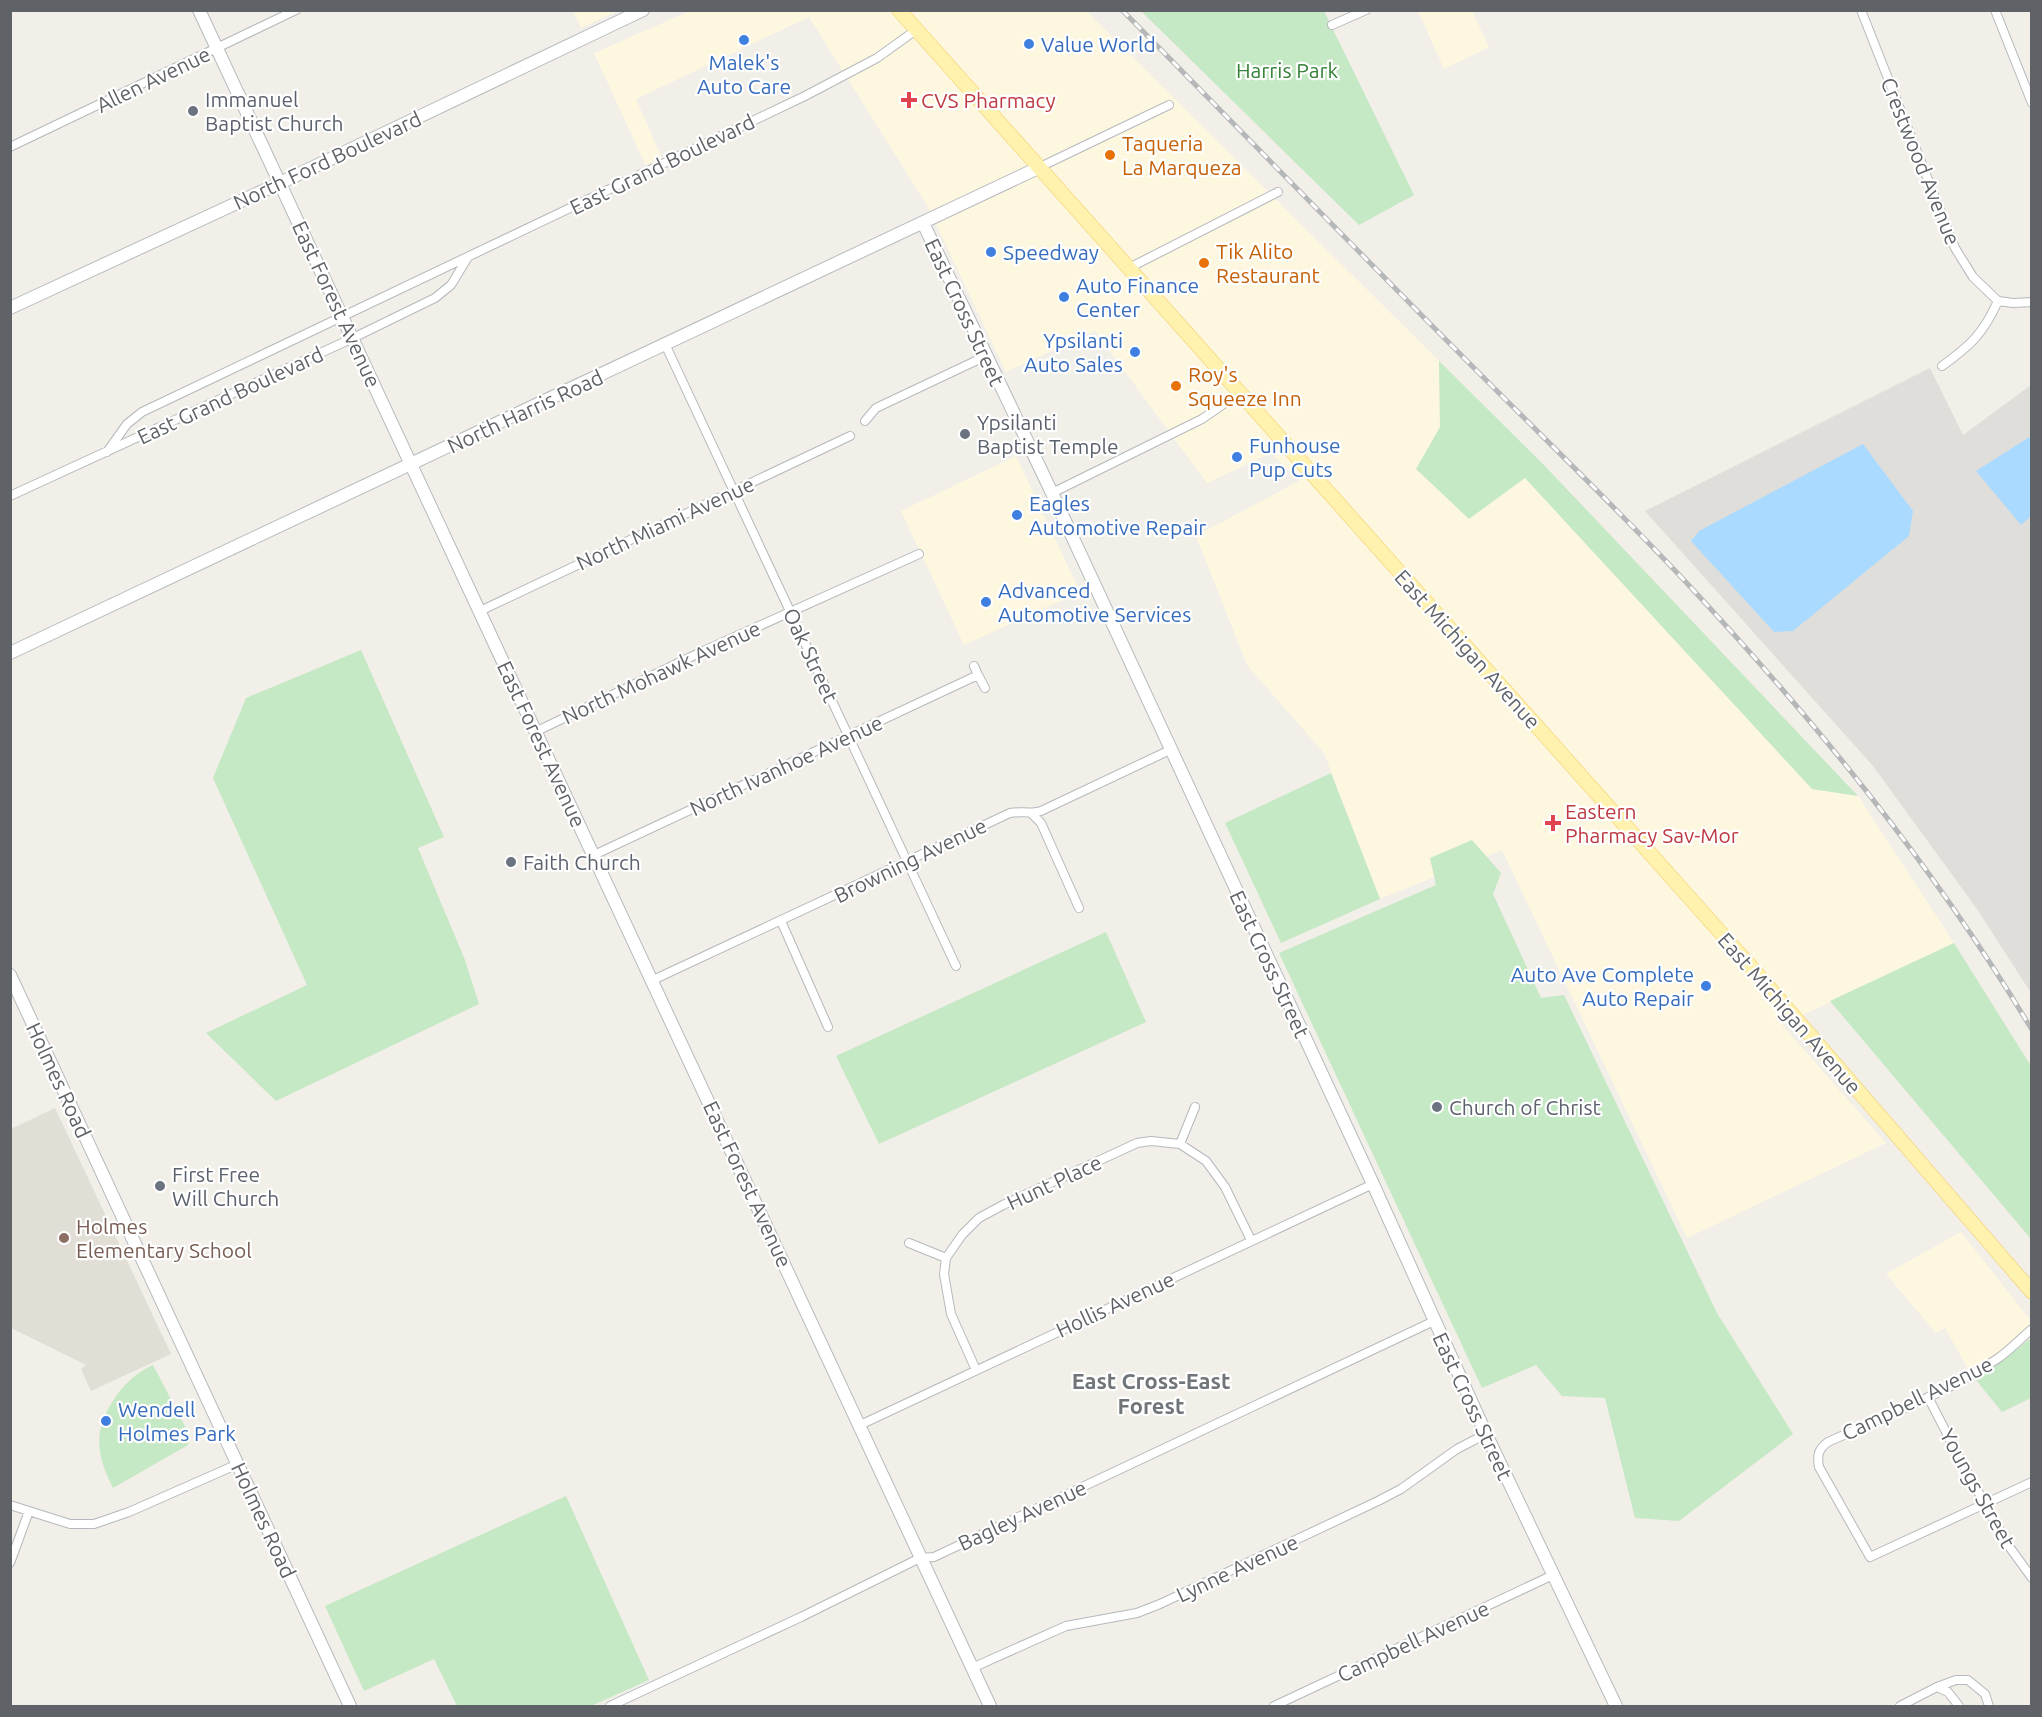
<svg xmlns="http://www.w3.org/2000/svg" width="2042" height="1717" font-family="Ubuntu,sans-serif">
<style>
.commercial{fill:#fef7e0}
.industrial{fill:#e0deda}
.education{fill:#e1ded6}
.green{fill:#c5e8c5}
.water{fill:#aadaff}
.lines{fill:none;stroke-linecap:round;stroke-linejoin:round}
.street-casing{stroke:#b5b8bc;stroke-width:10}
.secondary-casing{stroke:#b6babf;stroke-width:14}
.primary-casing{stroke:#f2c960;stroke-width:15}
.street{stroke:#fff;stroke-width:8}
.secondary{stroke:#fff;stroke-width:12}
.primary{stroke:#fff2af;stroke-width:14}
.rail-casing{stroke:#b6b7b8;stroke-width:5}
.rail{stroke:#fff;stroke-width:3;stroke-dasharray:9;stroke-linecap:butt}
.shop-dot{fill:#3f7fe0;stroke:#fff;stroke-width:2}
.health-dot{fill:#e0444e;stroke:#fff;stroke-width:2}
.worship-dot{fill:#6b7280;stroke:#fff;stroke-width:2}
.food-dot{fill:#e8710a;stroke:#fff;stroke-width:2}
.education-dot{fill:#8d6e63;stroke:#fff;stroke-width:2}
.labels{text-anchor:middle;dominant-baseline:central;stroke-width:4.5;stroke-linejoin:round;paint-order:stroke}
.shop-label{font-size:21px;fill:#366cbe;stroke:#fff;text-anchor:start}
.park-label{font-size:21px;fill:#348238;stroke:#fff}
.street-label{font-size:21px;fill:#5f6368;stroke:#fff}
.worship-label{font-size:21px;fill:#5b616d;stroke:#fff;text-anchor:start}
.health-label{font-size:21px;fill:#be3a42;stroke:#fff;text-anchor:start}
.food-label{font-size:21px;fill:#c56008;stroke:#fff;text-anchor:start}
.education-label{font-size:21px;fill:#785e54;stroke:#fff;text-anchor:start}
.neighbourhood-label{font-size:22px;font-weight:bold;fill:#70757a;stroke:#fff}
</style>
<rect width="100%" height="100%" fill="#f1efe8"/>
<!-- commercial -->
<path class="commercial" d="M573,11H617L581,28Z
M690,11H1086L1439,361L1440,427L1417,470L1525,478L1812,789L1858,796L1954,943L1782,1025L1886,1143L1687,1238L1502,850L1380,899L1324,753L1247,665L1196,536L1299,481L1271,453L1207,483L1095,331L1006,372L928,207L809,17L636,99L662,159L646,166L594,53Z
M1418,11H1472L1489,47L1444,69Z
M1016,456L1080,592L964,645L901,511Z
M1961,1232L2031,1321V1329L1971,1374L1945,1328L1936,1333L1886,1274Z"/>
<!-- industrial -->
<path class="industrial" d="M1930,368L1963,435L2031,385V993L1977,909L1873,766L1645,511Z"/>
<!-- education -->
<path class="education" d="M55,1108L171,1354L91,1391L81,1369L86,1365L11,1328V1129Z"/>
<!-- green -->
<path class="green" d="M1141,11H1324L1414,195L1359,225Z
M1439,361L1543,464L1858,796L1812,789L1525,478L1469,519L1416,469L1440,427Z
M361,650L444,837L418,848L465,960L479,1004L276,1101L206,1033L307,985L213,778L246,698Z
M1331,773L1380,899L1281,943L1225,823Z
M1472,840L1501,873L1493,894L1541,998L1564,995L1717,1313L1793,1434L1679,1521L1635,1518L1605,1398L1562,1396L1536,1365L1482,1388L1279,953L1436,885L1430,858Z
M1106,932L1146,1022L879,1144L836,1056Z
M1954,943L2031,1066V1239L1830,1001Z
M2031,1338V1398L2002,1412L1976,1380Z
M153,1365L190,1436L188,1445L113,1488C95,1452 93,1428 117,1395C126,1382 138,1372 153,1365Z
M566,1496L649,1680L591,1706H457L434,1659L364,1691L325,1606Z"/>
<!-- water -->
<path class="water" d="M2031,436V516L2021,525L1976,471Z
M1863,444L1913,511L1909,536L1793,631L1774,632L1691,541L1699,531Z"/>
<g class="lines">
<defs>
<path id="street" d="M1861,10L1955,248L1973,277L1998,301
M1995,10L2032,103
M1332,25L1366,10
M10,147L296,10
M1038,168L1169,105
M1129,268L1278,192
M1998,301L2013,303L2032,302
M665,344L956,966
M1942,366C1971,345 1983,334 1998,301
M865,421L876,408L986,356
M107,452L127,424L142,412L805,96L877,58L916,30
M1052,493L1202,419L1241,392
M10,496L353,338L435,298L451,285L468,257
M480,611L850,436
M974,666L978,675
M535,732L699,653L919,554
M1031,813L1041,823L1079,908
M594,855L978,675L985,688
M781,921L828,1027
M653,980L1010,813C1021,811 1030,814 1041,811L1170,750
M1180,1144L1195,1107
M909,1243L946,1258
M2032,1329C2020,1339 2009,1351 1997,1359C1945,1394 1885,1416 1828,1442C1818,1449 1817,1456 1819,1467L1870,1557L2032,1482
M976,1370L951,1314L944,1274L946,1258L962,1235L979,1218L1003,1205L1137,1143L1151,1141L1180,1144L1206,1161L1225,1187L1251,1240
M1928,1397L1961,1461L2008,1545L2032,1578
M858,1426L1373,1184
M10,1505L70,1524H94L129,1512L238,1464
M10,1563L29,1511
M972,1668L1066,1626L1137,1613L1160,1604L1378,1501L1401,1489L1457,1449L1486,1434
M1937,1687L1956,1680H1968L1985,1694L1989,1706
M610,1706L801,1617L920,1558L934,1557L1434,1321
M1274,1706L1553,1575
M1900,1706L1937,1687L1948,1692L1959,1706"/>
<path id="secondary" d="M199,10L990,1706
M923,223L1052,493L1373,1184L1486,1434L1616,1706
M10,308L280,183L643,10
M10,653L1038,168
M10,975L350,1706"/>
<path id="primary" d="M899,10L1753,969L2032,1292"/>
</defs>
<!-- street casing -->
<use href="#street" class="street-casing"/>
<!-- secondary casing -->
<use href="#secondary" class="secondary-casing"/>
<!-- primary casing -->
<use href="#primary" class="primary-casing"/>
<!-- street -->
<use href="#street" class="street"/>
<!-- secondary -->
<use href="#secondary" class="secondary"/>
<!-- primary -->
<use href="#primary" class="primary"/>
<defs>
<path id="rail" d="M1122,10C1245,135 1366,260 1489,383C1554,448 1620,512 1683,579C1813,718 1934,866 2032,1030"/>
</defs>
<!-- rail casing -->
<use href="#rail" class="rail-casing"/>
<!-- rail -->
<use href="#rail" class="rail"/>
</g>
<!-- markers -->
<g class="shop-dot">
<circle cx="744" cy="40" r="6"/>
<circle cx="1029" cy="44" r="6"/>
<circle cx="991" cy="252" r="6"/>
<circle cx="1064" cy="297" r="6"/>
<circle cx="1135" cy="352" r="6"/>
<circle cx="1237" cy="457" r="6"/>
<circle cx="1017" cy="515" r="6"/>
<circle cx="986" cy="602" r="6"/>
<circle cx="1706" cy="986" r="6"/>
<circle cx="106" cy="1421" r="6"/>
</g>
<g class="health-dot">
<path d="M906 91h6v6h6v6h-6v6h-6v-6h-6v-6h6z"/>
<path d="M1550 814h6v6h6v6h-6v6h-6v-6h-6v-6h6z"/>
</g>
<g class="worship-dot">
<circle cx="193" cy="111" r="6"/>
<circle cx="965" cy="434" r="6"/>
<circle cx="511" cy="862" r="6"/>
<circle cx="1437" cy="1107" r="6"/>
<circle cx="160" cy="1186" r="6"/>
</g>
<g class="food-dot">
<circle cx="1110" cy="155" r="6"/>
<circle cx="1204" cy="263" r="6"/>
<circle cx="1176" cy="386" r="6"/>
</g>
<circle class="education-dot" cx="64" cy="1238" r="6"/>
<g class="labels">
<!-- shop labels -->
<g class="shop-label">
<text x="1041" y="44">Value World</text>
<text x="744" y="62" text-anchor="middle">Malek's<tspan x="744" dy="24">Auto Care</tspan></text>
<text x="1003" y="252">Speedway</text>
<text x="1076" y="285">Auto Finance<tspan x="1076" dy="24">Center</tspan></text>
<text x="1123" y="340" text-anchor="end">Ypsilanti<tspan x="1123" dy="24">Auto Sales</tspan></text>
<text x="1249" y="445">Funhouse<tspan x="1249" dy="24">Pup Cuts</tspan></text>
<text x="1029" y="503">Eagles<tspan x="1029" dy="24">Automotive Repair</tspan></text>
<text x="998" y="590">Advanced<tspan x="998" dy="24">Automotive Services</tspan></text>
<text x="1694" y="974" text-anchor="end">Auto Ave Complete<tspan x="1694" dy="24">Auto Repair</tspan></text>
<text x="118" y="1409">Wendell<tspan x="118" dy="24">Holmes Park</tspan></text>
</g>
<!-- park labels -->
<g class="park-label">
<text x="1287" y="70">Harris Park</text>
</g>
<!-- street labels -->
<g class="street-label">
<text transform="translate(153 79) rotate(-26)">Allen Avenue</text>
<text transform="translate(327 160) rotate(-25)">North Ford Boulevard</text>
<text transform="translate(1921 161) rotate(68)">Crestwood Avenue</text>
<text transform="translate(662 164) rotate(-26)">East Grand Boulevard</text>
<text transform="translate(337 304) rotate(65)">East Forest Avenue</text>
<text transform="translate(965 312) rotate(65)">East Cross Street</text>
<text transform="translate(230 395) rotate(-25)">East Grand Boulevard</text>
<text transform="translate(525 411) rotate(-25)">North Harris Road</text>
<text transform="translate(665 523) rotate(-25)">North Miami Avenue</text>
<text transform="translate(1468 649) rotate(48)">East Michigan Avenue</text>
<text transform="translate(811 655) rotate(65)">Oak Street</text>
<text transform="translate(661 672) rotate(-25)">North Mohawk Avenue</text>
<text transform="translate(542 744) rotate(65)">East Forest Avenue</text>
<text transform="translate(786 765) rotate(-25)">North Ivanhoe Avenue</text>
<text transform="translate(910 860) rotate(-26)">Browning Avenue</text>
<text transform="translate(1270 964) rotate(65)">East Cross Street</text>
<text transform="translate(1790 1013) rotate(49)">East Michigan Avenue</text>
<text transform="translate(59 1080) rotate(65)">Holmes Road</text>
<text transform="translate(1054 1182) rotate(-25)">Hunt Place</text>
<text transform="translate(748 1184) rotate(65)">East Forest Avenue</text>
<text transform="translate(1115 1304) rotate(-25)">Hollis Avenue</text>
<text transform="translate(1917 1398) rotate(-26)">Campbell Avenue</text>
<text transform="translate(1473 1406) rotate(65)">East Cross Street</text>
<text transform="translate(1978 1488) rotate(61)">Youngs Street</text>
<text transform="translate(1022 1515) rotate(-25)">Bagley Avenue</text>
<text transform="translate(264 1520) rotate(65)">Holmes Road</text>
<text transform="translate(1237 1568) rotate(-25)">Lynne Avenue</text>
<text transform="translate(1413 1641) rotate(-25)">Campbell Avenue</text>
</g>
<!-- worship labels -->
<g class="worship-label">
<text x="205" y="99">Immanuel<tspan x="205" dy="24">Baptist Church</tspan></text>
<text x="977" y="422">Ypsilanti<tspan x="977" dy="24">Baptist Temple</tspan></text>
<text x="523" y="862">Faith Church</text>
<text x="1449" y="1107">Church of Christ</text>
<text x="172" y="1174">First Free<tspan x="172" dy="24">Will Church</tspan></text>
</g>
<!-- health labels -->
<g class="health-label">
<text x="921" y="100">CVS Pharmacy</text>
<text x="1565" y="811">Eastern<tspan x="1565" dy="24">Pharmacy Sav-Mor</tspan></text>
</g>
<!-- food labels -->
<g class="food-label">
<text x="1122" y="143">Taqueria<tspan x="1122" dy="24">La Marqueza</tspan></text>
<text x="1216" y="251">Tik Alito<tspan x="1216" dy="24">Restaurant</tspan></text>
<text x="1188" y="374">Roy's<tspan x="1188" dy="24">Squeeze Inn</tspan></text>
</g>
<!-- education labels -->
<g class="education-label">
<text x="76" y="1226">Holmes<tspan x="76" dy="24">Elementary School</tspan></text>
</g>
<!-- neighbourhood labels -->
<g class="neighbourhood-label">
<text x="1151" y="1380">East Cross-East<tspan x="1151" dy="25">Forest</tspan></text>
</g>
</g>
<!-- border -->
<rect width="2042" height="1717" fill="none" stroke="#5f6368" stroke-width="24"/>
</svg>
